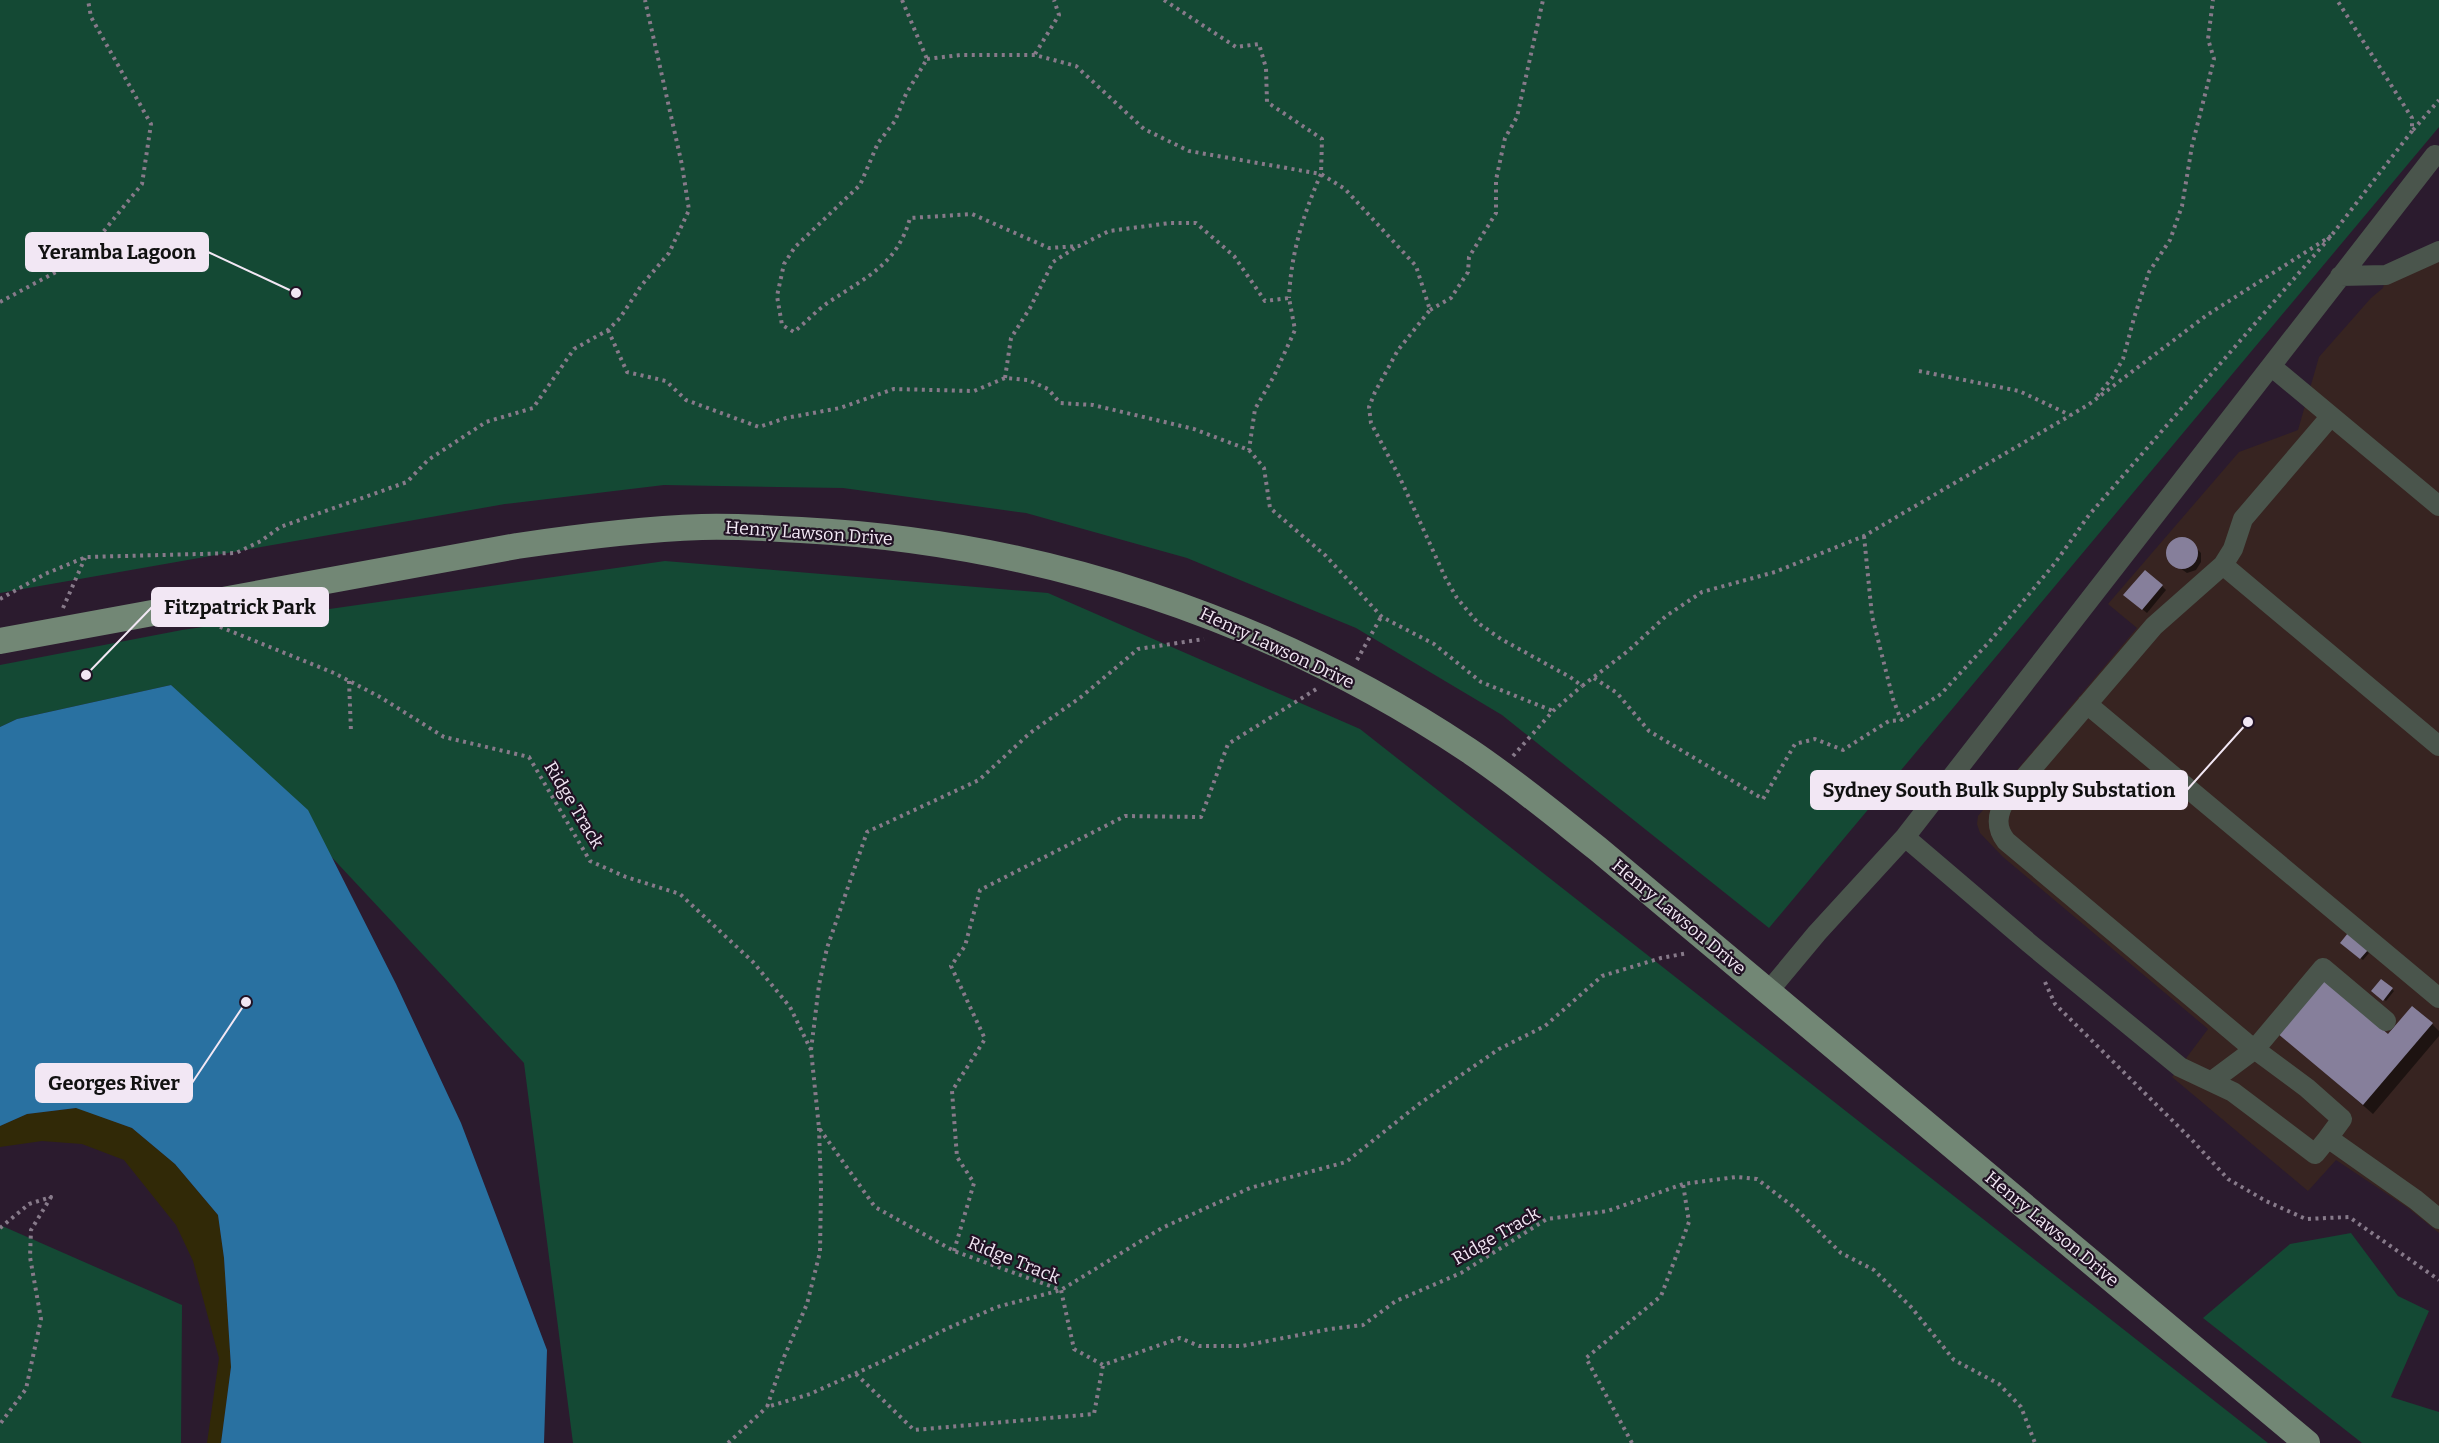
<svg xmlns="http://www.w3.org/2000/svg" width="2439" height="1443" font-family="Bitter,serif">
<style>
.industrial{fill:#372421}
.green{fill:#144934}
.sand{fill:#312907}
.water{fill:#2971a1}
.shadow{fill:#0007}
.building{fill:#867f9b}
.lines{fill:none;stroke-linecap:round;stroke-linejoin:round}
.path{stroke:#877a8a;stroke-width:4;stroke-dasharray:3 4.5;stroke-linecap:butt}
.minor{stroke:#4a554c;stroke-width:20}
.major{stroke:#728775;stroke-width:26}
.labels{text-anchor:middle;dominant-baseline:central;stroke-width:4.5;stroke-linejoin:round;paint-order:stroke}
.street-label{font-size:18px;fill:#f2e7f4;stroke:#211224}
.leader{fill:none;stroke:#f2e7f4;stroke-width:2}
.callout-dot{fill:#f2e7f4;stroke:#211224;stroke-width:2}
.callout{fill:#f2e7f4;stroke:#f2e7f4;stroke-width:2}
.callout-label{font-size:20px;text-anchor:middle;font-weight:bold;fill:#111}
</style>
<rect width="100%" height="100%" fill="#2b1b2e"/>
<!-- industrial -->
<path class="industrial" d="M2439,244V1233L2408,1208L2336,1160L2308,1191L2172,1077L2208,1029L2003,857L1980,833L1977,824L1978,816L2137,628L2108,604L2239,452L2298,430L2319,357L2371,298L2383,288L2386,275Z"/>
<!-- green -->
<path class="green" d="M0,0H2439V127L1769,928L1502,715L1356,628L1187,558L1026,513L843,488L664,485L505,504L0,593Z
M665,561L1048,593L1360,729L2268,1443H573L524,1063L171,685L17,719L0,727V665L182,630Z
M0,1225L182,1305L181,1443H0Z
M2351,1233L2398,1296L2429,1311L2391,1397L2439,1412V1443H2362L2203,1318L2290,1244Z"/>
<!-- sand -->
<path class="sand" d="M77,1108L132,1128L175,1164L218,1215L224,1258L231,1367L221,1443H207L219,1358L193,1261L176,1225L124,1160L82,1144L42,1141L0,1147V1126L27,1114Z"/>
<!-- water -->
<path class="water" d="M171,685L308,810L396,984L461,1123L547,1350L544,1443H221L231,1367L224,1258L218,1215L175,1164L132,1128L76,1108L27,1114L0,1126V727L17,719Z"/>
<!-- shadow -->
<path class="shadow" d="M2184,539L2188,540L2201,553V562L2196,570L2187,573L2170,561L2168,552L2175,541Z
M2162,586L2166,590L2147,613L2130,599Z
M2348,936L2369,953L2363,960L2342,943Z
M2382,981L2394,991L2386,1001L2373,990Z
M2432,1024L2439,1031V1036L2373,1114L2279,1033L2389,1036Z"/>
<!-- building -->
<path class="building" d="M2166 553a16 16 0 1 1 32 0a16 16 0 1 1-32 0Z
M2145,570L2163,585L2142,610L2123,595Z
M2348,933L2368,950L2360,959L2340,943Z
M2323,979L2388,1034L2412,1006L2433,1023L2363,1105L2277,1033Z
M2381,979L2393,988L2383,1001L2371,991Z"/>
<g class="lines">
<!-- path -->
<path class="path" d="M902,0L927,59L906,94L895,121L878,143L860,185L795,247L784,264L777,296L782,325L794,332C806,322 817,310 829,302C866,277 897,265 910,218L972,214L1049,248L1079,246L1109,231L1170,223H1196L1234,256L1265,301L1289,298L1295,330L1274,376L1255,409L1249,450
M1164,0L1236,47L1259,44L1266,68L1267,102L1322,139L1321,174L1345,189L1416,266L1430,310L1398,350L1375,392L1369,407L1371,423L1400,478L1445,577L1457,598L1478,623L1501,639L1570,677L1582,686L1628,651L1666,616L1702,592L1775,572L1864,536L2088,405L2207,315L2331,236
M1035,54L1059,15L1054,0
M927,59L960,55H1035L1076,66L1144,129L1189,151L1321,174C1303,215 1291,253 1289,298
M2413,130L2439,100
M0,302L82,258L142,184L151,124L91,17L88,0
M1430,310L1451,298L1468,272L1469,257L1496,213V180L1505,138L1517,117L1543,0
M608,330L627,372L666,381L686,400L759,427L786,418L840,408L894,389L974,391L1005,378L1028,380L1048,389L1060,403L1093,405L1194,429L1249,450L1264,468L1270,508L1326,556L1382,617L1434,644L1481,682L1553,711
M1919,371L2019,391L2070,415
M1005,378L1011,338L1030,308L1053,262L1078,246
M2097,396L2112,378L2123,359L2134,318L2149,272L2170,240L2182,206L2192,146L2214,59L2208,39L2213,0
M1864,536L1872,616L1893,699L1901,720
M0,599L45,574L86,557L236,553L261,541L280,527L407,482L428,460L486,422L533,408L574,349L608,330L620,318L641,286L669,253L689,210L682,165L645,0
M63,608L85,558
M213,624L334,673L380,697L444,737L529,757L590,861L626,877L680,894L753,962L790,1007L811,1050L819,1128L875,1207L954,1251L1061,1290L1074,1349L1103,1365L1180,1338L1199,1346H1242L1330,1329L1363,1325L1396,1301L1461,1273L1547,1219L1608,1211L1683,1184L1736,1177L1757,1179L1795,1208L1841,1253L1874,1270L1911,1307L1954,1360L1999,1384L2021,1407L2035,1443
M1357,660L1381,617
M1594,678L1617,693L1649,731L1763,799L1795,744L1815,739L1843,750L1889,721L1901,720L1941,694L1990,641L2055,563L2089,515L2331,236L2412,131V118L2337,0
M349,681L351,732
M1513,756L1553,711L1582,686
M2045,982L2055,1004L2191,1139L2228,1179L2266,1201L2306,1219L2349,1217L2439,1280
M811,1050L819,985L827,948L867,832L979,780L1030,733L1081,697L1138,649L1204,639
M819,1128L821,1188L820,1252L807,1304L784,1357L767,1407L810,1394L883,1361L946,1329L997,1307L1061,1290L1162,1228L1250,1188L1346,1162L1419,1104L1499,1049L1545,1026L1602,976L1661,958L1688,953
M0,1228L29,1204L51,1197L31,1230L30,1257L41,1319L26,1389L0,1424
M954,1251L974,1183L957,1157L952,1091L985,1039L951,966L965,946L980,890L1125,816L1201,817L1228,744L1318,688
M856,1374L914,1430L1094,1414L1103,1365
M728,1443L767,1407
M1632,1443L1586,1358L1661,1296L1689,1222L1683,1184"/>
<!-- minor -->
<path class="minor" d="M2340,276L2386,275L2439,251
M2271,366L2439,506
M2223,565L2233,549L2243,519L2331,416
M2087,704L2439,998
M1905,837L2029,943L2180,1067L2233,1092L2315,1154L2328,1138L2416,1200L2439,1219
M1768,992L1817,933L1905,837L2435,155
M2212,1081L2255,1049L2323,968L2386,1021
M2328,1138L2342,1119L2307,1088L2245,1042L2006,841C1995,827 1997,814 2006,799L2154,626L2223,565L2439,746"/>
<!-- major -->
<path class="major" d="M0,641L517,546C578,537 640,529 702,527C735,526 768,528 801,530C1038,542 1270,618 1468,750C1513,780 1555,815 1598,849L2307,1443"/>
</g>
<g class="labels">
<!-- street labels -->
<g class="street-label">
<text transform="translate(809 533) rotate(4)">Henry Lawson Drive</text>
<text transform="translate(1277 648) rotate(25)">Henry Lawson Drive</text>
<text transform="translate(574 805) rotate(59)">Ridge Track</text>
<text transform="translate(1679 917) rotate(40)">Henry Lawson Drive</text>
<text transform="translate(2052 1229) rotate(40)">Henry Lawson Drive</text>
<text transform="translate(1496 1236) rotate(-30)">Ridge Track</text>
<text transform="translate(1014 1260) rotate(22)">Ridge Track</text>
</g>
</g>
<!-- callouts -->
<path class="leader" d="M296 293L208 252M86 675L152 607M2248 722L2187 790M246 1002L192 1083"/>
<g class="callout-dot">
<circle cx="296" cy="293" r="6"/>
<circle cx="86" cy="675" r="6"/>
<circle cx="2248" cy="722" r="6"/>
<circle cx="246" cy="1002" r="6"/>
</g>
<g class="callout">
<rect x="26" y="233" width="182" height="38" rx="6"/>
<rect x="152" y="588" width="176" height="38" rx="6"/>
<rect x="1811" y="771" width="376" height="38" rx="6"/>
<rect x="36" y="1064" width="156" height="38" rx="6"/>
</g>
<g class="callout-label">
<text x="117" y="259">Yeramba Lagoon</text>
<text x="240" y="614">Fitzpatrick Park</text>
<text x="1999" y="797">Sydney South Bulk Supply Substation</text>
<text x="114" y="1090">Georges River</text>
</g>
</svg>
